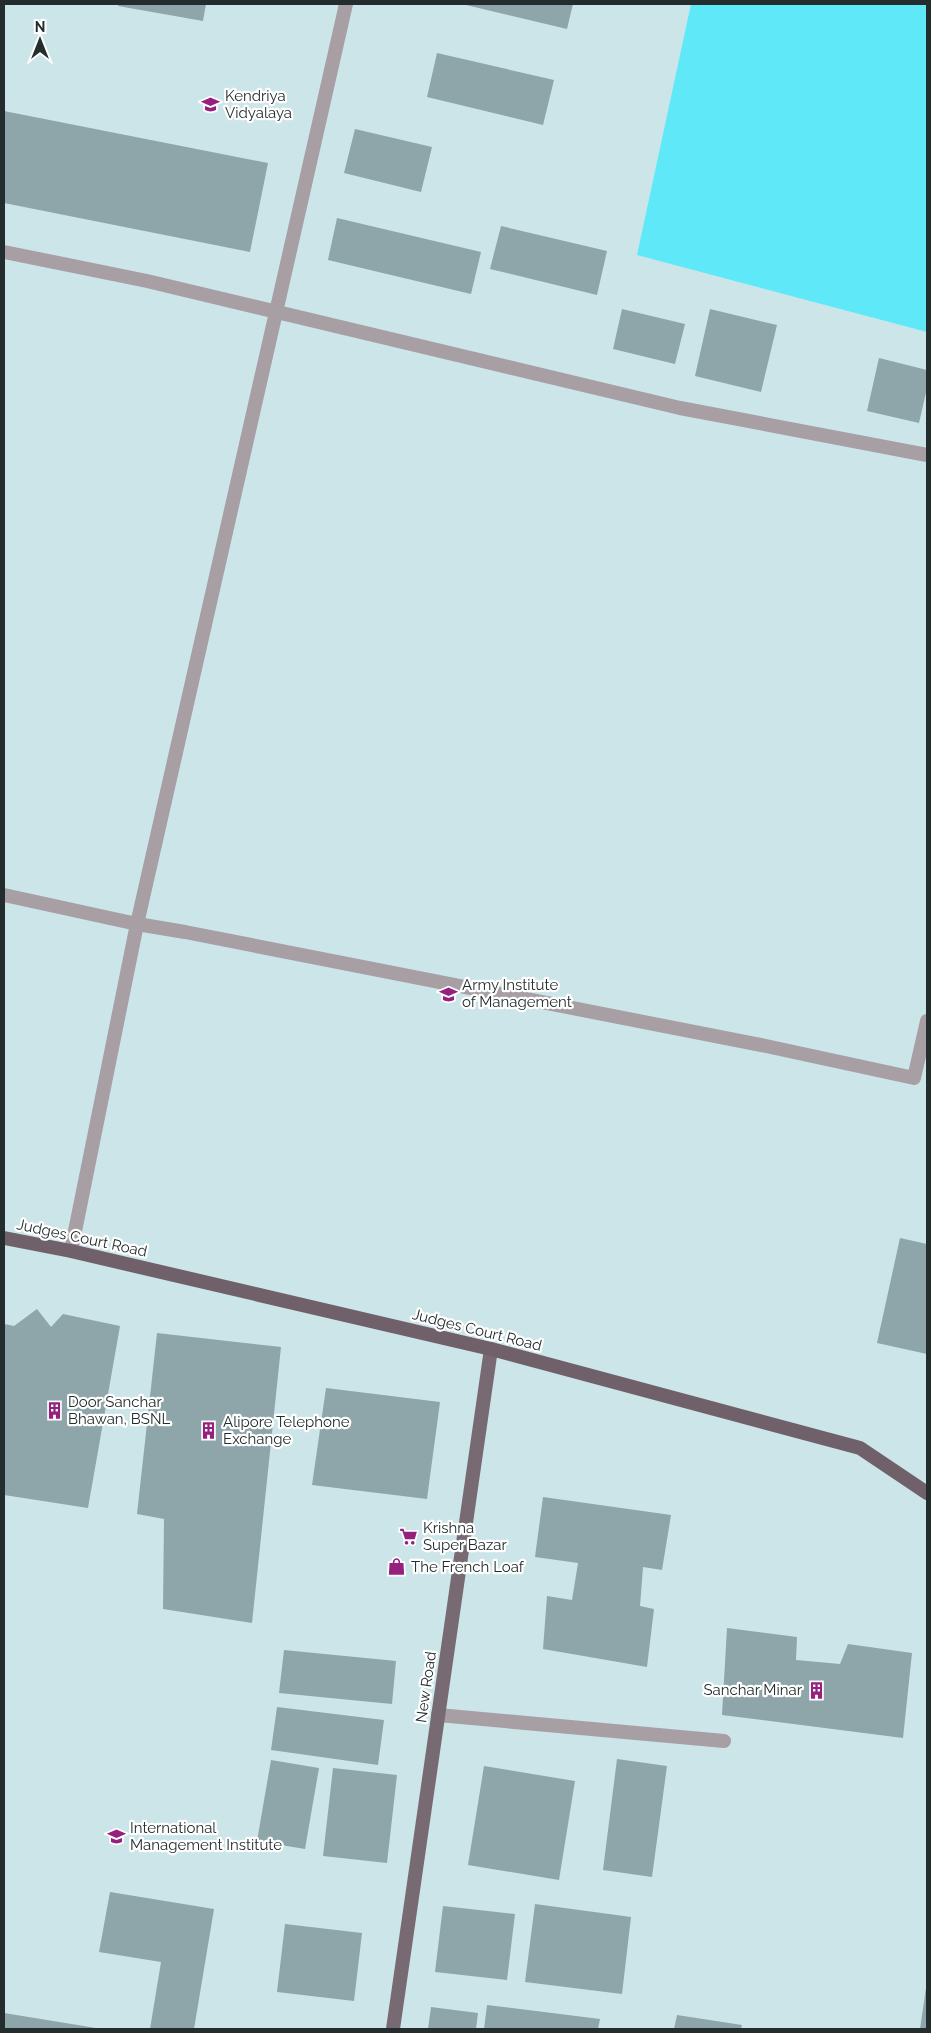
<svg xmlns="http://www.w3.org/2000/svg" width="931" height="2033" font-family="Raleway,sans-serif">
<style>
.green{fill:#5fe9f8}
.building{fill:#8ea6a9}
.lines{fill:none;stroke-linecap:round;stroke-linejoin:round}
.service{stroke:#a79fa4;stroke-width:14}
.primary{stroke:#786a73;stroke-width:14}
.trunk{stroke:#70606a;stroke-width:14}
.labels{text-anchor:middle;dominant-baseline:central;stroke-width:4.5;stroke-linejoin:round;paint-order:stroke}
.poi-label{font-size:15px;fill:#242d2e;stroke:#fff;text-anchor:start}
.street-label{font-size:15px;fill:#242d2e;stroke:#fff}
</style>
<rect width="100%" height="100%" fill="#cce5e8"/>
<!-- green -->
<path class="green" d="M691,4H927V332L637,255Z"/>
<!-- building -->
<path class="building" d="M119,4H206L203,21L118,6Z
M462,4H573L567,29Z
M437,53L554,80L543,125L427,97Z
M4,111L268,163L250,252L4,203Z
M355,129L432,147L421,192L344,173Z
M337,218L481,252L471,294L328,260Z
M501,226L607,251L597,295L490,269Z
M622,309L685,324L675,364L613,349Z
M710,309L777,325L761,392L695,376Z
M879,358L927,370V388L919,423L867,411Z
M900,1238L927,1244V1354L877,1343Z
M37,1309L51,1327L63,1314L120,1326L88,1508L4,1495V1324L14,1326Z
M157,1333L281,1347L252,1623L163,1609L164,1519L137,1514Z
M326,1388L440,1402L427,1499L312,1485Z
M543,1497L671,1515L662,1570L643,1567L640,1606L654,1609L647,1667L543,1649L547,1596L572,1600L578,1563L535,1557Z
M727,1628L797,1637L796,1660L840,1664L848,1644L912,1653L903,1738L722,1715Z
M284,1650L396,1661L392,1704L279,1693Z
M277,1707L384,1720L378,1765L271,1750Z
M617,1759L667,1766L652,1877L603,1870Z
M271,1760L319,1768L305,1849L257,1841Z
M484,1766L575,1781L559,1880L468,1865Z
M333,1768L397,1775L387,1863L323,1856Z
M110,1892L214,1909L194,2029H150L161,1962L99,1952Z
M535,1904L631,1917L622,1994L525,1982Z
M443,1906L515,1914L507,1980L435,1972Z
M285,1924L362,1933L354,2001L277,1992Z
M926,1988L927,2029H920Z
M487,2005L600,2019L598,2029H484Z
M431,2007L478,2013L476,2029H428Z
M4,2013L96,2028V2029H4Z
M677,2015L742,2025L741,2029H674Z"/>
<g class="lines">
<!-- service -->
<path class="service" d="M4,252L147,281L680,408L927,455
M4,895L137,924L346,4
M71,1251L137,924L185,932L766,1046L914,1078L927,1021
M438,1715L724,1741"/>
<!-- primary -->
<path class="primary" d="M393,2029L491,1349"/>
<!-- trunk -->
<path class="trunk" d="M4,1238L71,1251L491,1349L860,1448L927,1493"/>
</g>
<!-- icons -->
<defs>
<symbol id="school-bare" viewBox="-9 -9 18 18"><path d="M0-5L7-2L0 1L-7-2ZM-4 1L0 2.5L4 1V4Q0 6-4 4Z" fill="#96207d" stroke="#fff" stroke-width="2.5" paint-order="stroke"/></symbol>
<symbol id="university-bare" viewBox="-9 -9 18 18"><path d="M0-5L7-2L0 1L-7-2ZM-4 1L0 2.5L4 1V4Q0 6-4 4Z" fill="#96207d" stroke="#fff" stroke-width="2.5" paint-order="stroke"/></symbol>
<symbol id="building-bare" viewBox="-9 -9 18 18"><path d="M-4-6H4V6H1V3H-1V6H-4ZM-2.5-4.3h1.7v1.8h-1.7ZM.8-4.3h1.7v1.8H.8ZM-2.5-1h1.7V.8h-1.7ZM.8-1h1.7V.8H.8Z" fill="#96207d" stroke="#fff" stroke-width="2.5" paint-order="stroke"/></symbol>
<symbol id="supermarket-bare" viewBox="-9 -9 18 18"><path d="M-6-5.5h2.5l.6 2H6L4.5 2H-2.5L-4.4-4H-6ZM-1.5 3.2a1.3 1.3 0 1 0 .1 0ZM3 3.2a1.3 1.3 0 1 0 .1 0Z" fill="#96207d" stroke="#fff" stroke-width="2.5" paint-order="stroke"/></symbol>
<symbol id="shop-bare" viewBox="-9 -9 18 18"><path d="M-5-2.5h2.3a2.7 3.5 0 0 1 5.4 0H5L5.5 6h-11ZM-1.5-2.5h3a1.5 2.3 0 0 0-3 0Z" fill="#96207d" stroke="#fff" stroke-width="2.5" paint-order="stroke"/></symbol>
</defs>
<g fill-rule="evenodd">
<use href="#school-bare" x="198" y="92" width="25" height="25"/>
<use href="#university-bare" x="436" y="982" width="25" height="25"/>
<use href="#building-bare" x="42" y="1398" width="25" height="25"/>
<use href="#building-bare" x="196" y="1418" width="25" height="25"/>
<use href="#supermarket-bare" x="396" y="1524" width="25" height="25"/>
<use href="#shop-bare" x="384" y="1554" width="25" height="25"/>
<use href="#building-bare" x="804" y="1678" width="25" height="25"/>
<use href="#university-bare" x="104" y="1824" width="25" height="25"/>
</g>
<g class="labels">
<!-- poi labels -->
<g class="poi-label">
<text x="225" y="96">Kendriya<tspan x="225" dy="17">Vidyalaya</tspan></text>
<text x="462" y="985">Army Institute<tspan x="462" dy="17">of Management</tspan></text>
<text x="68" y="1402">Door Sanchar<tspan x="68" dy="17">Bhawan, BSNL</tspan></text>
<text x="223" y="1422">Alipore Telephone<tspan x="223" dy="17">Exchange</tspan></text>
<text x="423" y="1528">Krishna<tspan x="423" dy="17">Super Bazar</tspan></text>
<text x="411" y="1567">The French Loaf</text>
<text x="802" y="1690" text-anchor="end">Sanchar Minar</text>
<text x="130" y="1828">International<tspan x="130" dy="17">Management Institute</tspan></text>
</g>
<!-- street labels -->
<g class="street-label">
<text transform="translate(82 1238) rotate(12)">Judges Court Road</text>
<text transform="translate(477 1330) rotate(14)">Judges Court Road</text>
<text transform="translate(426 1687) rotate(-82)">New Road</text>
</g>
</g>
<!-- border -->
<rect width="931" height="2033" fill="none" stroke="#242d2e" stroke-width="10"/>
<!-- north arrow -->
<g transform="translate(40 40)" stroke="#ffffff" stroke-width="4" paint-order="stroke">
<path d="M0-4L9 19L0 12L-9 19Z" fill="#242d2e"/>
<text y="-8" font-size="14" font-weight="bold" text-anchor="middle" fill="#242d2e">N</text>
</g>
</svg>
